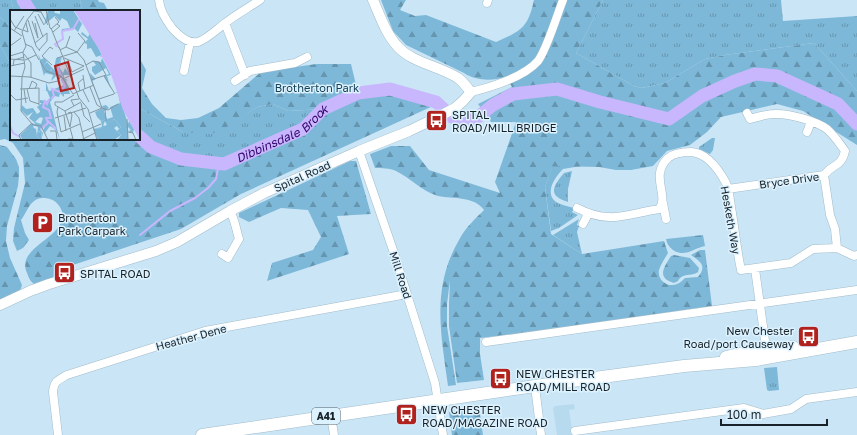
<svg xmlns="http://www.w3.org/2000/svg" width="857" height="435" font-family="'Golos Text',sans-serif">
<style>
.built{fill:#b7daee}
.grass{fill:url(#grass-tufts)}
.forest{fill:url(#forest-firs)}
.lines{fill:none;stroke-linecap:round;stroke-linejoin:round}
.stream{stroke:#c8b7fd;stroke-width:2}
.river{stroke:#c8b7fd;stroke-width:13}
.minor-casing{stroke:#a1bccb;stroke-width:9}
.major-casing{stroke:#a1bccb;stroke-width:11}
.highway-casing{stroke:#a1bccb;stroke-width:13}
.minor{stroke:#fff;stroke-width:8}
.major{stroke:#fff;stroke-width:10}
.highway{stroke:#fff;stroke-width:12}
.labels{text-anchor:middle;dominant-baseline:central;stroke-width:3;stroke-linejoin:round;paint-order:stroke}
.shield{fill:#dcf2ff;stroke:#536068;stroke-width:1}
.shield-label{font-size:10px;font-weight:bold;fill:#182228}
.park-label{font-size:11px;fill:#154258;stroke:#dcf2ff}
.poi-label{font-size:11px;fill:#182228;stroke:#dcf2ff;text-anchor:start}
.street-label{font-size:11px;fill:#182228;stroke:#dcf2ff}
.water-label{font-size:12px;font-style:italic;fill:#34026c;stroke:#dcf2ff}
.inset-river{fill:none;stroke:#c8b7fd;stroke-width:2}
.inset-road{fill:none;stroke:#8398a4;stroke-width:1}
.view{fill:#b1211d;fill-opacity:0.15;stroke:#b1211d;stroke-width:2}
.inset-edge{fill:none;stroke:#182228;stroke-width:2}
</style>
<defs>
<pattern id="grass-tufts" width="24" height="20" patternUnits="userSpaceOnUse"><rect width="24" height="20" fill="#7eb8d8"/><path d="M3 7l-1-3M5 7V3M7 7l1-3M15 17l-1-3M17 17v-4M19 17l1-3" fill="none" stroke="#6695af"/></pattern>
<pattern id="forest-firs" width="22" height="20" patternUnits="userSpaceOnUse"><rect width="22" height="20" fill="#7eb8d8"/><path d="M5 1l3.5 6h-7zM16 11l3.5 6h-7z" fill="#6695af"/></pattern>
</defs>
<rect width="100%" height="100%" fill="#cae6f6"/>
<!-- built -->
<path class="built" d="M574,404L575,409L569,410L573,435H557L553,408L555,406Z"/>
<!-- grass -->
<path class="grass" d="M0,0H11L14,11H11V27L0,17Z
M23,0H80L82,11H30Z
M603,0H781L783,21L857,16V91L814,43L725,55L705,59L665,83L642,88L634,86L576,53Z
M0,45L11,65V117L8,115H0Z
M273,104L288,111L323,109L303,129L224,164L181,159L151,147L139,136V108L183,132L241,117L257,107Z
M712,138H715L713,150L710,154L699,149V147Z
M553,165L581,166L563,169C555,177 544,193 556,202C561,205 568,206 574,208L572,212L578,215L559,228L551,231L545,187Z
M572,171L568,189V202C547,196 553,186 564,173Z
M579,219L577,225L579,226L577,232L582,254L553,235Z
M777,367L779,390L769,391L767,390L764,368Z"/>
<!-- forest -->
<path class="forest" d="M11,0H23L30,11H14Z
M80,0H98L99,2L104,3L108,11H82Z
M381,0H406L400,10L415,16L426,15L496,42C521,31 528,28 534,0H603L576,53L634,86L642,88L665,83L705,59L725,55L814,43L857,91V145L803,111L777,104L721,117L707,132L690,145L667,151L653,166L631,170H616L599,167L553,166L545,187L551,234L582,254L664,241L668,253C665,258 661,264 659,270C657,280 668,288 677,284C680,283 682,281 685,278L698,277C707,266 701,262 691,255L700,250H705L712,306L547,330L480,338V354L484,380L457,383L449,326V303L450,280L447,304V326L456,385L448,386C441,334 431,288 459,240C465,228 475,219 484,210C474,196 454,199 438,196C421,191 411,178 396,171C390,168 381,168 375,168L370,154L391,146H410L429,170L500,193L495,182L516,122H491L478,104L512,87L506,77C492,81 476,81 464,73L406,45L393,31Z
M0,17L11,27V65L0,45Z
M139,57L146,70L142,88L152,104L166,118L181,120L198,118L219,108L261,72L316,64H351L358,93L390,89L430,101L433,106L241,194L181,229L64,268L52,278L34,284C30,281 29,278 27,273C18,253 45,243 56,230C59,227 62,221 64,217C61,207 57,199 45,198C41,198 37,198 33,202C28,206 25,215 21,220L25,233L29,240L23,248L17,251L13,241L14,228L25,183L23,158L13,143L5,139L0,140V115H8L11,117V139H139V136L151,147L181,159L224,164L303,129L323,109L288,111L273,104L257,107L222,130L210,134L183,132L139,108Z
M0,145L7,147L16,159L19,167V175L18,186L7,226L6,241L10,258L22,285L20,291L0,301Z
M350,161H356L371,214L337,216L349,254L267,281L272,263L313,250L321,237L308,210L281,208L249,222L239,217V213Z
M703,235L705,246C694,248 685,258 673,250C669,247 667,244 666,239Z
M674,255L690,258L699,268L698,272C691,277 683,272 678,281L674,283C656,278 664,267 671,256Z
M479,408L483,435H452L449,412Z"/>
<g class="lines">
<!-- stream -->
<path class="stream" d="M140,235L170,211L195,198L208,188L216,179L219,163"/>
<!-- river -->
<g class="river">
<path d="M23,0L30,11"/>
<path id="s1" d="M139,136L151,147L181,159L224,164L303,129L323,109L358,93L390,89L436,102L452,117L464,122L478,117L493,105L513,94L557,89L600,102L669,119L702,96L735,81L755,74L777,76L838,104L857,124"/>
</g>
<defs>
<path id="minor" d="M159,0C160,11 165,19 172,28C178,35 187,44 198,42C207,39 216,30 224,24C235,15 248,8 260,0
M487,3L488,0
M225,23L245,75
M184,71L190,42
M235,81L250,71L295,63L307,57
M471,92C491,87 524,77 538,61C547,49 557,15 563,0
M747,113L750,119C757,117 766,114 774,114C788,113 816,121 827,129C834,135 840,144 845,151C841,168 833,163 824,175
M807,132L811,122
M359,151L393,250L435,383L443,435
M824,175L830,215L835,229L837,248
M728,189L824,175
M663,203L666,219
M577,208C610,225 626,214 659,209C670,196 649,176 668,158C674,153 684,152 691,152C707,153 719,170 726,183C730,192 730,204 732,213C735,232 737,251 741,270L791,263L813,249L837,248L854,256L857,255
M583,224L588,214
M222,254L228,258L239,239C236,229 235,220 230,211
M755,269L767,355
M486,342L857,290
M535,386L541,435
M331,415L334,435
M575,431L744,408L763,414L791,409L806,399L857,392
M58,435L53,392C54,381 58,380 67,375L205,331L407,294"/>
<path id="major" d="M0,305L30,291L49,284L156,251L177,242L230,211L264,193L359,151L409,131L438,117L455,108L463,101L471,92C467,87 463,82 458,78C439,66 413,63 398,47C386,34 380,16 373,0"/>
<path id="highway" d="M726,357L747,352L793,347
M202,435L535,386L684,366L756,360L857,342"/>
</defs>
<!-- minor casing -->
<use href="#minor" class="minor-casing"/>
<!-- major casing -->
<use href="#major" class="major-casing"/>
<!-- highway casing -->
<use href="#highway" class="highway-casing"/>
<!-- minor -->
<use href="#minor" class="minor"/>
<!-- major -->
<use href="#major" class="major"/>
<!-- highway -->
<use href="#highway" class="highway"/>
</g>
<!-- icons -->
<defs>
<symbol id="bus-square" viewBox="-11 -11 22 22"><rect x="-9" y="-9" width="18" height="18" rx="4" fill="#b1211d" stroke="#dcf2ff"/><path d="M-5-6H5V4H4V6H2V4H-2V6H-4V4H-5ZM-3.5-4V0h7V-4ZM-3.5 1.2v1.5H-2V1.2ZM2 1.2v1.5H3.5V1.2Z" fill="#fff"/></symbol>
<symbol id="parking-square" viewBox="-11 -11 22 22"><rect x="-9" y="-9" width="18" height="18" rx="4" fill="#b1211d" stroke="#dcf2ff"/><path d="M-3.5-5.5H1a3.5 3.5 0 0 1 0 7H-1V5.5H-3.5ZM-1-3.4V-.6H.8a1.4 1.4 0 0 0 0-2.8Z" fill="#fff"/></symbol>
</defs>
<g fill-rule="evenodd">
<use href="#bus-square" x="424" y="108" width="25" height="25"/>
<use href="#parking-square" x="30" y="210" width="25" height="25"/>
<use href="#bus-square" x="52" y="260" width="25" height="25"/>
<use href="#bus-square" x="796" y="324" width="25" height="25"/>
<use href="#bus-square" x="488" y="366" width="25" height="25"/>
<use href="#bus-square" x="394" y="402" width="25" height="25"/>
</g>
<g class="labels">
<!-- shield labels -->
<rect class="shield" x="312" y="408" width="28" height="16" rx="3"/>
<g class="shield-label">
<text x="326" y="416">A41</text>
</g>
<!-- park labels -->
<g class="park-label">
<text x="317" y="87">Brotherton Park</text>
</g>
<!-- poi labels -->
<g class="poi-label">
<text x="452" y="114">SPITAL<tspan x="452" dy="13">ROAD/MILL BRIDGE</tspan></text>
<text x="58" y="217">Brotherton<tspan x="58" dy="13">Park Carpark</tspan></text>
<text x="80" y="273">SPITAL ROAD</text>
<text x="794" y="330" text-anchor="end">New Chester<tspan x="794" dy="13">Road/port Causeway</tspan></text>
<text x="516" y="373">NEW CHESTER<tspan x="516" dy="13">ROAD/MILL ROAD</tspan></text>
<text x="422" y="409">NEW CHESTER<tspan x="422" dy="13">ROAD/MAGAZINE ROAD</tspan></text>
</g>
<!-- street labels -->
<g class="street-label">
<text transform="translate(302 176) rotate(-24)">Spital Road</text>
<text transform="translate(789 180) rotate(-8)">Bryce Drive</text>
<text transform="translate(731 220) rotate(80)">Hesketh Way</text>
<text transform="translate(401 275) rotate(72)">Mill Road</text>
<text transform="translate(191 337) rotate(-15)">Heather Dene</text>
</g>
<!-- water labels -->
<g class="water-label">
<text stroke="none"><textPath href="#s1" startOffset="158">Dibbinsdale Brook</textPath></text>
</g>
</g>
<!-- overview -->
<g transform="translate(10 10)">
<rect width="130" height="130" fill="#cae6f6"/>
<path d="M38,0H44L45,3L50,4V0H63L72,14L68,22L64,18L53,20L51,23L52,19L60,18L57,11L52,8L50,11L45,6L34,15ZM77,19L84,30L92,45L86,47L81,38L77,39V34L74,33L78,29L71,24L72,22L78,27L80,23ZM52,47L47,57L49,64L42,62L41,59L40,62L35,58L30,50L34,48L37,51L34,55L37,52L44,60L46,48ZM92,48L101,65L97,66L101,79L94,66L99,64L96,58L85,65L82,61V57L86,55L83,51L91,52ZM80,63L86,69L82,71L92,96L96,95L99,98L94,101L97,109L91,111L87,107L85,102L93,98L81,71ZM12,95L16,99L23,98L27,104L30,102L31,106L25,112L26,114L19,108L23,102L17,106L11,100ZM104,109L111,117L109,119L107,116L104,118L111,125L104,130H88L83,119L92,118V115L95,116ZM20,116L26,119L27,126L30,130L27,123L31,121L32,130L12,129L10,125Z" fill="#7eb8d8"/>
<path d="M28,44L35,58L49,64L47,57L52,48L49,57L53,63L55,58L60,65H54V69H56L58,71L56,70L60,84H54V87L50,83L49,87L45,86L40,92L50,130L46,120L40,116L35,123L37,125L33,120L35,117L30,119L33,123L32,127L31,121L28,122L30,130L27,126L28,117L23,115L24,120L20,117L15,120L22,113L25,114V112L31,114L33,108L29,107L30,101L27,97L32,93H30V90L37,91L40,88L37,81L30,80L36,81V72L39,81L54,75L51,70L53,65L49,69L47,65L41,71L43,65L35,63L34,66ZM108,82L118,114L119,111L124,119L123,123L118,121L121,120L118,117V130L108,129L111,125L107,121L111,117L104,109L97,115L95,111L92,118L83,119L92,117L91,111L103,107L100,97L110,93L108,83H105Z" fill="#7eb8d8"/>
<path d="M64,0H130V130L113,100L101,64L92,47H90L92,44Z" fill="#c8b7fd"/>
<path class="inset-river" d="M47,37L45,34L53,29L52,21L63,19L69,9M41,89L44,86L42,79L50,82L55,76L48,58L50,53M37,110L46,119M0,116L3,123L10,127M31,119L38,113L36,108H41L39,100L33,97L35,91L37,94L39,89"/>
<path class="inset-road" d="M30,0L38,15M36,0L40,18M28,4L34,15M25,6L33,27M0,9L5,17L12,20M17,10L24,1L31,2M18,10L26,36L30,41M22,11L28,28L25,13M0,18L12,26M40,19L41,18L49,38M41,19L49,12L45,7M13,20L18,22L16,13M4,21L14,6M43,22L50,16L47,14M25,33L37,23M15,34L22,37L29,50M0,36L11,28M49,37L69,88L78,99L87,130M56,37L67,42L74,50L92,98M29,40L37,31V23M50,40L56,37L60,26M14,44L21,53V67M0,46L13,42M47,48L67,42L75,31L68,23M54,48L74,56M0,49L14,50M15,50L26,45M58,50L62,62L74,56M30,51L36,61L51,66M42,55L32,46L40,37L43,39M76,55L83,51L89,52L96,65L81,70M0,56L15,53M3,56L4,50L14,47M73,65L75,79M0,66L20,67L39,73L48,71L51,66L63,84L67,82M94,66L105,84M12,67L11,101L23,115L31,116L38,130M12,67L15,57L13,42L16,36L12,22L17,10M53,69L74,59M80,77L87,95L92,98M10,79L29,78V95M14,79L16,93M17,79L20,91L29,94M19,79L22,71L27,74L25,79M73,80L79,92M70,81L68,73L74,68M67,82L84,75M0,84L6,90L18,88M89,89L104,84M45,92H52L64,85M45,92V95L55,101M71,93L74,106L80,112M64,96L61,90L69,89M48,97L47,102L51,122M92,98L98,100L108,94M95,99L96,111M55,101L71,92M55,101L60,117M64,102L69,108L74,130M58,103L61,102L62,105L60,117M80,103L92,98M54,106L56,121M45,108L76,98M117,109L118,130M40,121H46L47,130M51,122L70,114M72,122L91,114M118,122L123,123L126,130M58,129H63L60,118M11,130L9,125L22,113M71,130L85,123"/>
<path class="view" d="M58,52L64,78L51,81L45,56Z"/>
<rect width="130" height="130" class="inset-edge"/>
</g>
<!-- scale -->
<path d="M721 419v6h106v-6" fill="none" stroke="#182228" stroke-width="2"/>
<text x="727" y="419" font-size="12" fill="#182228" stroke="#dcf2ff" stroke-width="3" paint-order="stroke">100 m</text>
</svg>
